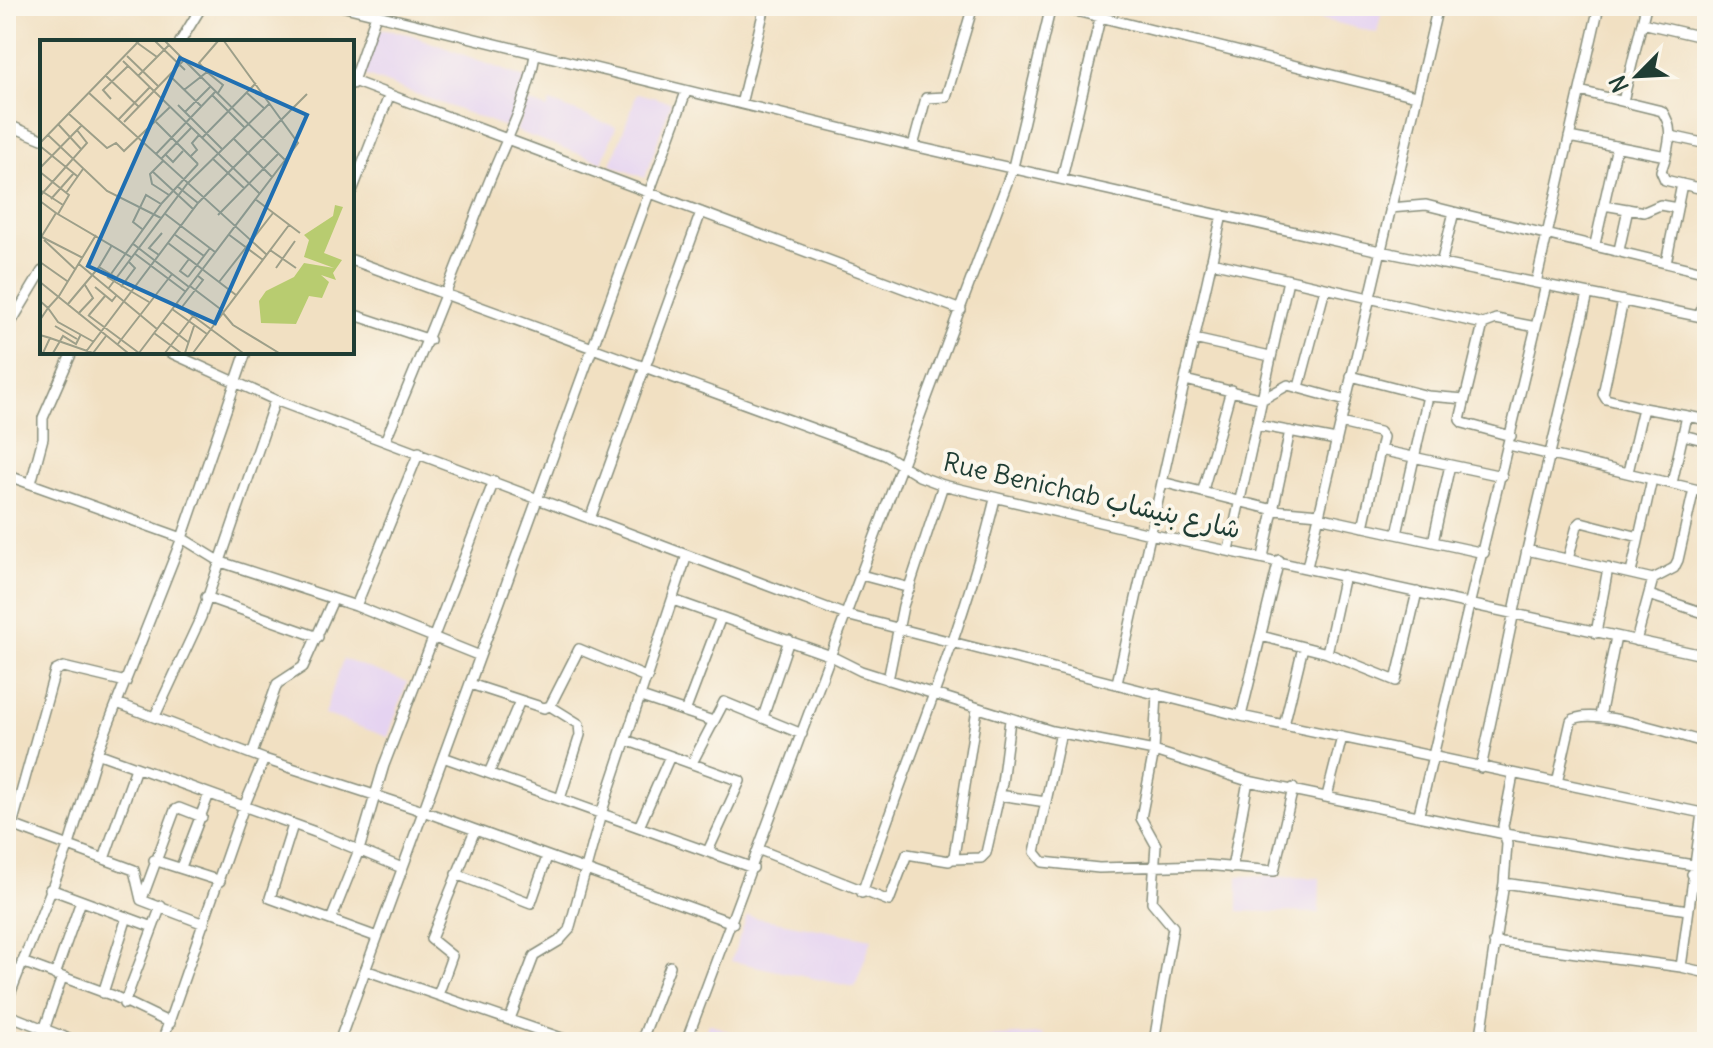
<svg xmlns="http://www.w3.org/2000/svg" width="1713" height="1048" font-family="Delius,'Playpen Sans Arabic',sans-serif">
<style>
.built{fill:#e5d3f1}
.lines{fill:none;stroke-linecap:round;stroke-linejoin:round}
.minor-casing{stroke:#888e7b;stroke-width:12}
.minor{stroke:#fff;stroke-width:9}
.labels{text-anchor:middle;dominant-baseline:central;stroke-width:8;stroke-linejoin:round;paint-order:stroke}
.street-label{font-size:26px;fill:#1f3d34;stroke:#fbf7ec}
.inset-road{fill:none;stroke:#9d9f89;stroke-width:2}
.view{fill:#1f6fb2;fill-opacity:0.15;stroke:#1f6fb2;stroke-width:4}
.inset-edge{fill:none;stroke:#1f3d34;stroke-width:4}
</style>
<rect width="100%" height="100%" fill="#fbf7ec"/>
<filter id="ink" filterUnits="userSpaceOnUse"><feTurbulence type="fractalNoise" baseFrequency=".0125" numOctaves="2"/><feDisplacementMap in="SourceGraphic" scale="16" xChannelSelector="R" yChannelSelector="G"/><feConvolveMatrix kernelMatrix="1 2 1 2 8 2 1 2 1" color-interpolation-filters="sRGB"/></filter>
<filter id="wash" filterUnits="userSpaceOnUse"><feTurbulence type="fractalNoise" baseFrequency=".006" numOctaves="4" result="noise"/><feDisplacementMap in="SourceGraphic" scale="32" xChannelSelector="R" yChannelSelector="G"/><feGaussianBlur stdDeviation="1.8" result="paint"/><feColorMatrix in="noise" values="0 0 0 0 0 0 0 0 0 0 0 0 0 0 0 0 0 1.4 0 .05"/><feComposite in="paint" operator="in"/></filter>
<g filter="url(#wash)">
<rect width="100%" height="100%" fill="#f1e0c2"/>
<!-- built -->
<path class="built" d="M1311,6H1383L1377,33L1309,16Z
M374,28L409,34L527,79L508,128L359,73Z
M637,93L671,102L645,178L611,165Z
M527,101L547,109L550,102L616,127L602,162L516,131Z
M343,659L407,682L388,737L324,714Z
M1238,876L1320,878L1319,913L1238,911Z
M747,916L872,939L855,987L731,961Z
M709,1023L753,1042H703Z
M1042,1034L1044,1042H940V1039Z"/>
</g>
<g filter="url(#ink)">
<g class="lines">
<defs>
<path id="minor" d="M341,6L913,146L1380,251L1707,318
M1056,6L1416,96
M1642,23L1707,38
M180,42L202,6
M353,81L961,310
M352,84L376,15
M1580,91L1662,111C1673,127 1670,138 1666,156
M1623,101L1646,6
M741,104L765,6
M6,124L42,139
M1671,136L1707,144
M1569,137L1666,156L1661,171L1665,180L1707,190
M913,146L926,98L946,97L973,6
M1062,178L1103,6
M352,191L389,96
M1604,205L1644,212L1660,205L1677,208
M1390,208L1426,205L1454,212
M1595,244L1617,146
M1619,250L1628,209
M352,260L885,455L919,476L943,485L1150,534L1707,656
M1211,262L1483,324
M1666,263L1682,184
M1441,264L1454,212L1707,273
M1536,283L1599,6
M1623,301L1603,394L1606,399L1643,408
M352,314L430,340
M1700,317L1707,283
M6,331L42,271
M1194,339L1270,356
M169,352L275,400L846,615L1241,716L1707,814
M1351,376L1428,396L1465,399L1483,324L1496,319L1536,327
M1185,380L1263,399L1288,385L1346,401
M1299,387L1325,289
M1465,399L1460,420L1463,423L1511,436
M1340,423L1379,432L1383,437L1363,527
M1257,425L1336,440
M1683,435L1707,441
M385,441C420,359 453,276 485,192C502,147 527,104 535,55
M1509,445L1707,492
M1380,450L1502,476
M1628,472L1643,408L1687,416
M6,475L182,538L221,562L356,606L480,656
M1162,482L1274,510L1319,514
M31,483L43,438V418L72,352
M1672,483L1687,416L1702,419L1707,416
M1203,490L1231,390
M1318,517L1484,553
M590,519L701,212
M1397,534L1428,396
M1433,542L1450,465
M1229,550L1288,280
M1527,550L1653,579
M1263,557L1290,431
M1568,559L1577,526L1581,522L1639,537L1652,479
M1307,567L1438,6
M1631,573L1639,537
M861,575L910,588
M1649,595L1707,614
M206,597L318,637
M673,600L831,656L861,671L1052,731L1154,751L1248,781L1505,834L1693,865
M356,606L419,452
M1596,633L1608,568
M1261,636L1327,653L1396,681L1417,592
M1636,641L1653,579L1674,568L1678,560L1694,489
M1327,653L1344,575
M888,680L903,606L943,485
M126,682L63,667L55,671L12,825L134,870L141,900L204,924
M1117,683L1222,215
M470,684L544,708L550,706L579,649L648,678
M641,697L713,721
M117,703L264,759L423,811L733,923
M550,706L579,724L580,735L560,799
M685,712L721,617
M155,716L201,617L275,400
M1241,716L1279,560
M1600,716L1616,637
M763,717L789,640
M1284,725L1303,647
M1061,732L1035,852L1043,862L1099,868L1205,865L1274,871L1293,788
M626,740L740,781L708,851
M97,753L315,832L402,868
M252,754L277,684L303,667L333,600
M443,757L753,868
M692,763L724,702L802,734
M1481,768L1527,550L1588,294
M489,773L519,703
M1557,783L1571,721C1589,705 1681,736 1707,743
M999,795L1046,802
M1327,796L1342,737
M1419,814L1546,285
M293,825L270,898L377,937
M639,827L670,756
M6,839L12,825
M760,850L889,901L907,854L949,861L954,856L977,709
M104,859L136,768
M953,859L981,858L986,853L1002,783L1010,720
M154,860L220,881
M181,867L209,794
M1232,868L1248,781
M456,874L531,903L547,857
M1692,874L1707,877
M1504,883L1688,910
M50,889L153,927
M862,893C906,761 963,633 995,499
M142,899L175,810L179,808L202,817
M331,920L359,850L384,765L494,481
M1494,942L1681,967L1702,813
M22,962L114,996L170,1023
M1681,967L1707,973
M365,970L573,1042
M55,975L81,901
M103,993L127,917
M438,995L452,956L431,939L475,830
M6,1004L69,845L97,753L182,538L246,352
M124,1004L161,906
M6,1014L77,1042
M510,1019L534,956L559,941L569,930L601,814L687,555
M40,1042L62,977
M162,1042L243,809L264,759
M339,1042L686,92
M641,1042L670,966
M686,1042L1013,167L1051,6
M1154,1042L1173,927L1152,902L1156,845L1141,818L1154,751L1157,693
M1480,1042L1504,883L1507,844L1503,826L1513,775"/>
</defs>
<!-- minor casing -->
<use href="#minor" class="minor-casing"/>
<!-- minor -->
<use href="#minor" class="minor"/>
</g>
</g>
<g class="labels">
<!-- street labels -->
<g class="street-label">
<text transform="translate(1092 495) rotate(13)">Rue Benichab شارع بنيشاب</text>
</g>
</g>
<!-- overview -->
<g transform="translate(40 40)">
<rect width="314" height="314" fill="#f1e0c2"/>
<path d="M295,165L303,167L284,213L302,220L293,233L296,240L281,235L289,242L282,258L269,256L256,284L221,283L219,261L226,251L254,237L264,223L294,228L264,217L269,200L264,195L293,176Z" fill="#b8cc70"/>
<path class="inset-road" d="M115,1L145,30M96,2L117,17M87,16L118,46M144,20L245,120M83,21L219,153M167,32L159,23L178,1M66,36L99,67M98,36L129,5M130,36L161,66M144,50L167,32L183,45L178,53M49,53L227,215M207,53L225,69M172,55L204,87M71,59L63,50L88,26M138,65L182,109M145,72L171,46M29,74L67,108L76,103L84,111L130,67M79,79L110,47M84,82L144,20L125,1M116,82L158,124M18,84L41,109M8,95L67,151L121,178M162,98L216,43M193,98L232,137M0,103L99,1M0,106L37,136M116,114L176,51M126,115L133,122L143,111M150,117L157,110L152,103L159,95M172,118L204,148M121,119L151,88M123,121L110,134L112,144L129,155M0,128L42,85M112,131L153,169M0,132L29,155L18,174M137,146L158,163M0,150L23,165M26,153L43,129M0,156L47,103L37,90M11,159L34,133M215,159L260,193M0,161L16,173L0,199M16,173L91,217M124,173L175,212M178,175L238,114M102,189L93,182L106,155L121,164M134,194L164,216M188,194L223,220M2,197L43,218M4,200L36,230M92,203L149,247M128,203L196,255M72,205L59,227L77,238M230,210L256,228M94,213L146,252M119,215L109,208L122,193M0,222L27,241M39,224L117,289M236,228L255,201M71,234L122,163L158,124M67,237L109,262M148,237L170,208M148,237L140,231L149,219M0,242L88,313M179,242L233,173M150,246L183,271M55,247L72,261L76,256M81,247L95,228L88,221M68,249L147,144L230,63M0,261L8,268L19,256L56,195M28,264L59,227M137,264L203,313M142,267L163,240L157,235M132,269L167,294M183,273L193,285L239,313M38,274L53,258L45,245M48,275L99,313M49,275L65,256M0,280L8,268L18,282L54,302M122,282L148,302M15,286L37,299M114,293L141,313M0,295L10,298L3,313M10,298L53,313L66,296M77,305L132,234M13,313L23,296L36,304L41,294M45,313L158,163L267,54M99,313L258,103L184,1M125,313L153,276M145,313L154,286M153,313L249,185"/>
<path class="view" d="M140,18L267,75L175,283L48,226Z"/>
<rect width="314" height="314" class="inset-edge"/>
</g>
<!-- margin -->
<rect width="1713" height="1048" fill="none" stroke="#fbf7ec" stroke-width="32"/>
<!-- north arrow -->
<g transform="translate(1637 76) rotate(246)" stroke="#fbf7ec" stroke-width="6" paint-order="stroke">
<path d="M0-6L14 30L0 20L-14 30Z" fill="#1f3d34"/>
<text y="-12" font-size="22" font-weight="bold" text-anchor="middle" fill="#1f3d34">N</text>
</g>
</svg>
